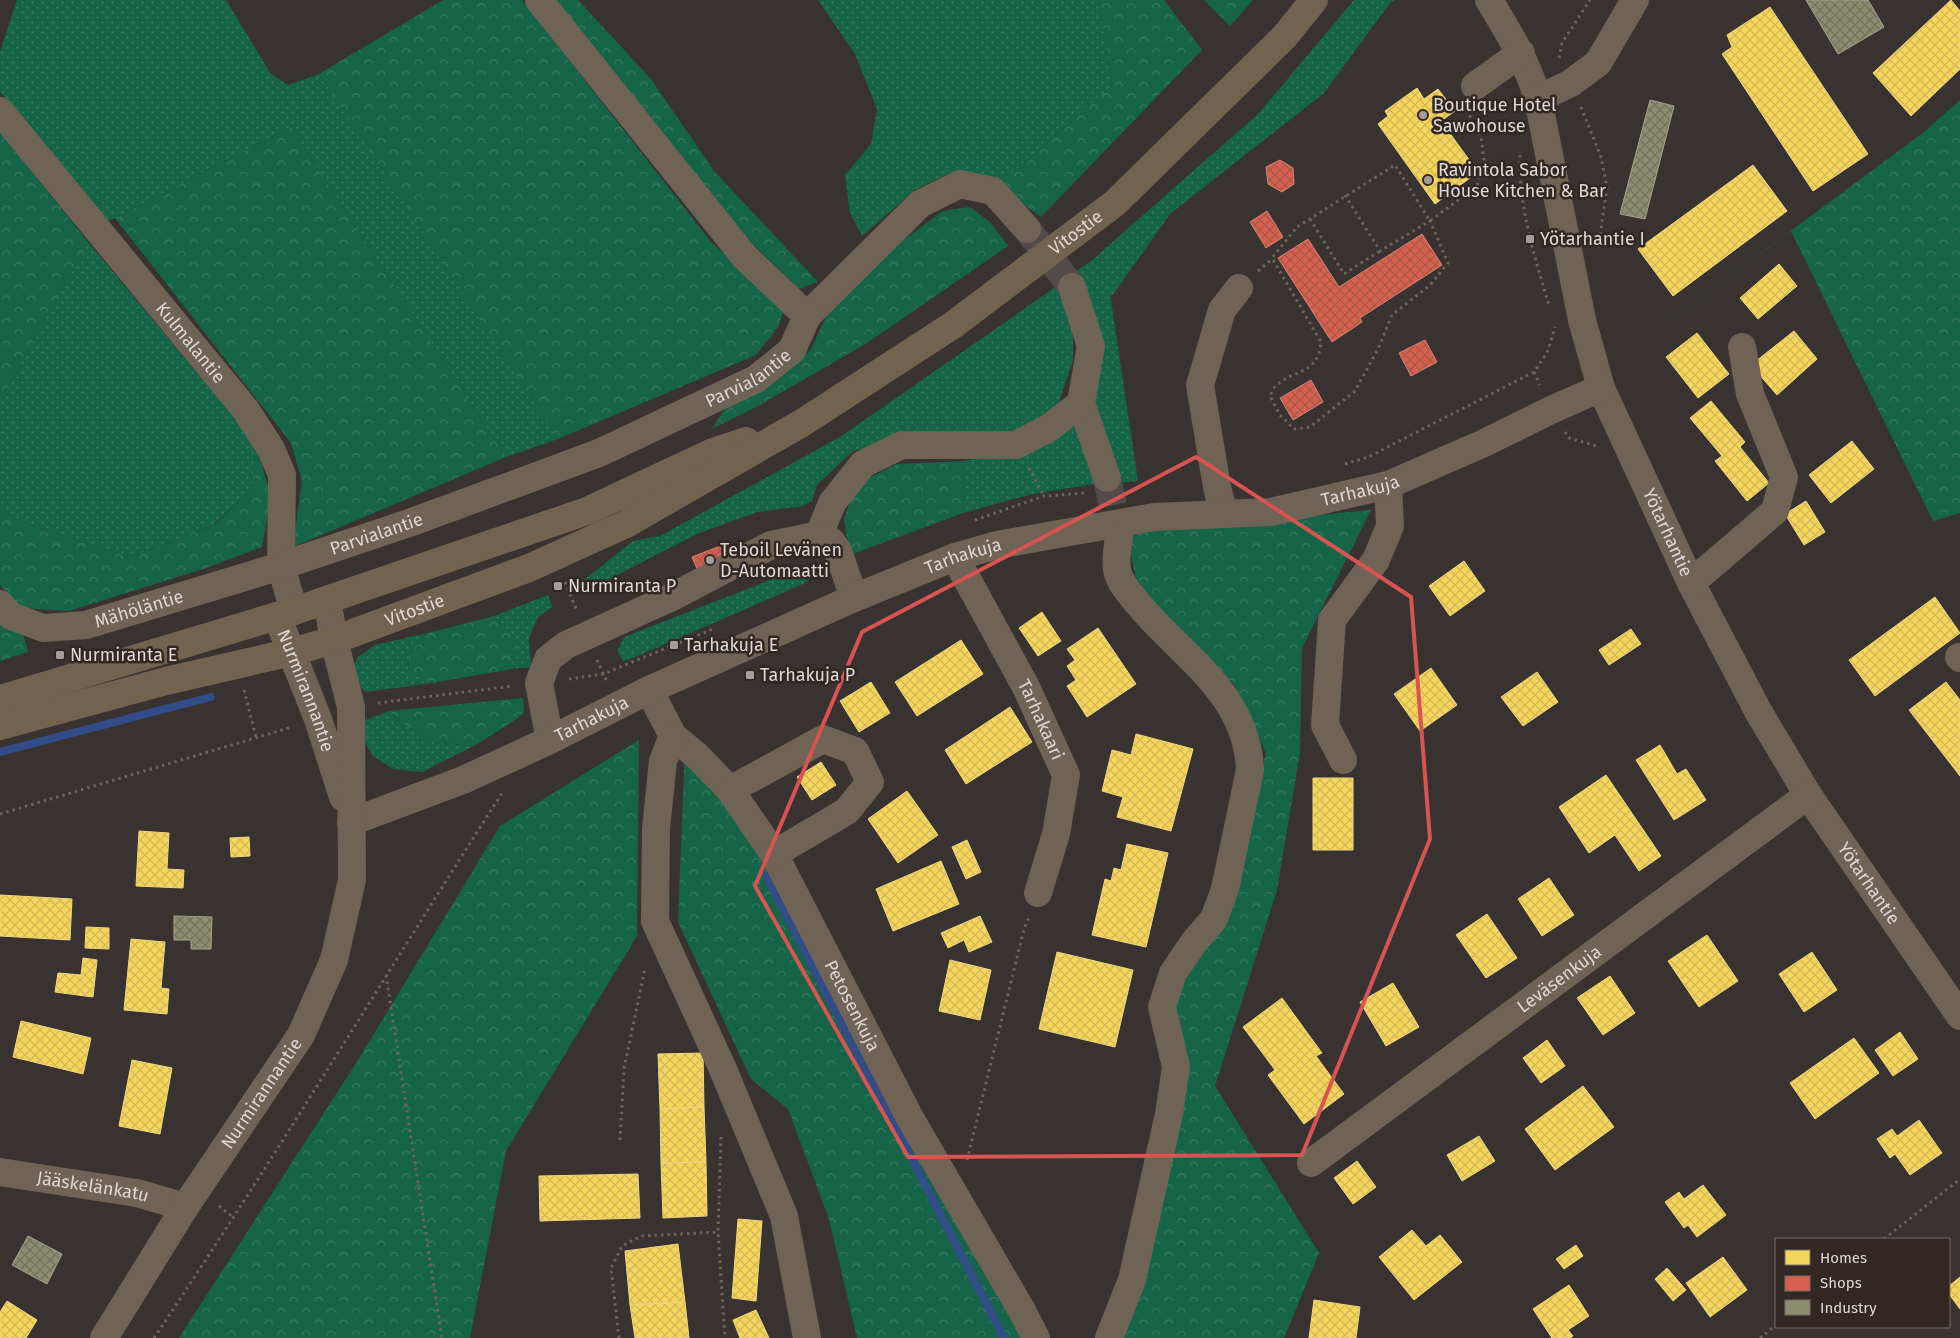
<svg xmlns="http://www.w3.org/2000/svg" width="1960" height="1338" font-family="'Fira Sans',sans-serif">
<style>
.grass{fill:url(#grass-dots)}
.forest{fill:url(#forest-crowns)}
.homes{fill:url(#homes-cross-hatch);stroke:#efd680}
.shops{fill:url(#shops-cross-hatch);stroke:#d88476}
.industry{fill:url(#industry-cross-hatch);stroke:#a5a38d}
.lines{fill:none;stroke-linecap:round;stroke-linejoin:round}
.stream{stroke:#324c88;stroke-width:8}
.minor-tunnel{stroke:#514c4a;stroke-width:28;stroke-dasharray:28 14;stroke-linecap:butt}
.path{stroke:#6e665d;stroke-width:3;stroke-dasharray:2.5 4;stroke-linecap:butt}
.minor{stroke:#6e6355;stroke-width:28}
.major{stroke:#716350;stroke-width:28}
.marked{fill:none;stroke:#d85453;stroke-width:4;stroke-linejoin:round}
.poi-dot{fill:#a49e9c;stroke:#312824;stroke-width:2}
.labels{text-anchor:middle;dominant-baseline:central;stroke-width:5;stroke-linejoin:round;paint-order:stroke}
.poi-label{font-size:18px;fill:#ded8d5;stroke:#312824;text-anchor:start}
.street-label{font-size:18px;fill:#ded8d5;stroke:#312824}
</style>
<defs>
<pattern id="grass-dots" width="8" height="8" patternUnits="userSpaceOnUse" patternTransform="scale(1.25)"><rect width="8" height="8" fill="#166447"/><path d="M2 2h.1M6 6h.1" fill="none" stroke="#377961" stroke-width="1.8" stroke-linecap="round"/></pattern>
<pattern id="forest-crowns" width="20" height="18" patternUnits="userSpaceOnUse" patternTransform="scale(1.25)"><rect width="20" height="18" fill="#166447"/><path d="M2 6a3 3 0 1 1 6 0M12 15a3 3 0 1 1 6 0" fill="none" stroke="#377961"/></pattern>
<pattern id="homes-cross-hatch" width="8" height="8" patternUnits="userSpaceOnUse" patternTransform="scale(1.25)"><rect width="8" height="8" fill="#f6d55c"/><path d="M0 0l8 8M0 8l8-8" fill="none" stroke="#d2b756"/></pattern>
<pattern id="shops-cross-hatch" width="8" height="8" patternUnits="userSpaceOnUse" patternTransform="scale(1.25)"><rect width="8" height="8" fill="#d6604d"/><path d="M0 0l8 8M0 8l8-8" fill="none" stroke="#aa5749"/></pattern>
<pattern id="industry-cross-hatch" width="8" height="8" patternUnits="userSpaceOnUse" patternTransform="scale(1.25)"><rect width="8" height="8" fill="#8c8c6e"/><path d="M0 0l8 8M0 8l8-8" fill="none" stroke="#72725e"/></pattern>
</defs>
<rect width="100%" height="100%" fill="#383331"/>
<!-- grass -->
<path class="grass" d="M17,0H226L271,74L288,85L319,74L359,132L558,439L506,457L291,127L107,222L0,92V52Z
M818,0H1099L1112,86L998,186L950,173L915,190L862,236L850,213L845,175L871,144L877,109L855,54Z
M1354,0H1395L1390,3L1324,93L1170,214L1112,296L1110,294L1138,481L1116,483L1086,400L1090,312L1073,273L1091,261L1258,114Z
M88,242L256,444L252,489L213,525L131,557L24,523L0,509V402Z
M1057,286L1073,324V360L1059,402L1028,428L986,437L917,436L853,451L817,485L812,501L803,506L758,512L699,533L584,592L579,584L633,541L660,536L840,437Z
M1078,414L1100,483L1032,494L963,513L964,461L1024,449Z
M806,566L815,567L816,574L805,583L633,658L623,661L617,651L624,637Z
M548,595L552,607L538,617L529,638L531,667L511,669L515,637L494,616Z
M428,633L408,654L409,672L432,683L366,692L354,682L352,669L358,657L375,645Z
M389,711L405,725L432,742L474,746L422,772L393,769L372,755L363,738L360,722Z"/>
<!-- forest -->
<path class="forest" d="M443,0H522L711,242L785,307L778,327L756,355L558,439L319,74Z
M555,0H578L651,79L714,171L818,282L799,289L724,216Z
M1099,0H1164L1202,50L1041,217L998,186L1112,86Z
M1204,0H1253L1230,26Z
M1960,100V513L1933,521L1791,231L1641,342L1924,132Z
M291,127L506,457L293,547L302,481L291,443L115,218Z
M0,132L88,242L0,402Z
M970,207L991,223L1008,246L867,343L760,405L712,429L724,410L785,370L810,351L828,313L897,245L943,211Z
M256,444L271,497L262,547L203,569L69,611L21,608L0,585V509L24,523L131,557L214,525L252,489Z
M964,461L963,513L850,555L844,518L857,484L897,464Z
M1371,510L1302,648L1300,753L1277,890L1215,1086L1319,1253L1284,1338H1123L1136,1309L1188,1075L1173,1004L1199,955L1227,920L1266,753L1235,686L1137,585L1127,533Z
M0,615L24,637L28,652L0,661Z
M494,616L517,639L511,669L432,683L409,673L408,654L428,633Z
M523,698L524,713L512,722L474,746L432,742L405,725L389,711Z
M639,740L637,936L506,1151L470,1338H179L358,1060L500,826Z
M685,745L763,850L1021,1338H857L829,1219L788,1109L751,1079L678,922Z"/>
<!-- homes -->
<path class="homes" d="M1951,0L1960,11V69L1911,116L1873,73Z
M1770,7L1868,154L1813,191L1722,54L1732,47L1727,35Z
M1417,88L1424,99L1438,89L1455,111L1441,121L1478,172L1435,204L1378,124L1388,116L1385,111Z
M1753,165L1787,211L1673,296L1638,249Z
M1779,264L1797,286L1758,319L1740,298Z
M1794,331L1817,359L1777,395L1751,365Z
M1697,333L1729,374L1698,398L1666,357Z
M1711,401L1745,442L1740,447L1769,483L1747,501L1715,461L1722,456L1690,418Z
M1852,441L1874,469L1831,503L1809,475Z
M1806,501L1825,532L1804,545L1785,514Z
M1464,561L1485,591L1450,616L1429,586Z
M1935,597L1960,633L1875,696L1849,660Z
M1042,612L1061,641L1038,656L1019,628Z
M1098,628L1136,684L1087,717L1067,686L1076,680L1067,666L1075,660L1067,649Z
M1631,629L1641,644L1609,665L1599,650Z
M961,640L983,674L917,716L895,682Z
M1431,668L1457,705L1420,731L1394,694Z
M1537,672L1558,702L1523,726L1501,697Z
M871,682L890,713L859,732L840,701Z
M1946,682L1960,700V776L1909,710Z
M1010,707L1032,742L966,784L945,750Z
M1136,734L1193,749L1171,831L1117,817L1123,797L1102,791L1112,750L1131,755Z
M1660,745L1677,774L1686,769L1706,800L1674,820L1636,760Z
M821,762L836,785L812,800L797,777Z
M1606,775L1661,856L1639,871L1615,835L1589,853L1559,807Z
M1313,778H1353V850H1313Z
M907,791L938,835L898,863L868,819Z
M139,831L169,833L167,869L184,870L183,888L136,886Z
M249,837L250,856L231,857L230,838Z
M967,840L981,872L966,879L952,847Z
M1127,844L1168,853L1146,947L1092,935L1105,879L1111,881L1114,868L1121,870Z
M941,861L959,904L893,931L876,889Z
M1549,878L1574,915L1542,936L1518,899Z
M0,895L72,899L70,940L0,936Z
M1487,914L1517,958L1486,978L1456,935Z
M980,916L992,942L969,952L964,940L948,948L941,933Z
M86,927L109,928V949L85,948Z
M1707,935L1738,981L1699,1007L1668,961Z
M131,939L165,942L161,988L169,989L167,1014L124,1010Z
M1057,952L1133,970L1115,1047L1039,1029Z
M1812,952L1837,990L1804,1012L1779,974Z
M83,958L97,960L93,997L55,992L58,973L81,975Z
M950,960L991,970L980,1020L939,1011Z
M1610,976L1635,1013L1603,1035L1577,998Z
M1393,983L1419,1027L1386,1046L1360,1002Z
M1282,998L1322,1053L1316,1056L1344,1094L1304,1124L1268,1075L1275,1070L1243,1027Z
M21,1021L91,1038L83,1074L13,1057Z
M1900,1032L1918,1059L1893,1076L1875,1050Z
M1854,1038L1879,1073L1815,1119L1790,1083Z
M1547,1040L1565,1066L1541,1083L1523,1058Z
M703,1053L704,1107L660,1109L658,1054Z
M132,1060L172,1068L160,1134L119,1126Z
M1583,1086L1614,1127L1555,1170L1525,1129Z
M704,1107L706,1162L661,1163L660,1109Z
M1919,1120L1942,1153L1910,1175L1895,1154L1890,1158L1877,1139L1892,1129L1897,1136Z
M1479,1136L1495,1161L1462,1181L1447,1155Z
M1357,1161L1376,1187L1353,1204L1334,1178Z
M706,1162L707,1216L663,1218L661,1163Z
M638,1174L640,1218L540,1221L539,1176Z
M1703,1185L1726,1215L1697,1237L1688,1225L1684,1228L1665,1202L1679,1192L1684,1199Z
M738,1219L762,1221L756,1301L732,1298Z
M1412,1230L1426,1246L1440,1235L1462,1262L1414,1300L1379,1257Z
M678,1244L685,1302L630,1305L625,1251Z
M1576,1245L1583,1256L1564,1269L1556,1259Z
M1723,1257L1747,1290L1710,1317L1686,1283Z
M1667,1268L1686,1290L1673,1301L1655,1279Z
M1960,1277V1309L1949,1294V1286Z
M1569,1285L1589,1316L1568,1330L1573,1336L1570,1338H1552L1533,1309Z
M1314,1300L1360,1307L1356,1338H1309Z
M7,1301L37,1320L26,1338H0V1312Z
M685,1302L689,1338H635L630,1305Z
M756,1310L769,1338H740L733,1320Z"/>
<!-- shops -->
<path class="shops" d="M1280,160L1293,168L1294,184L1282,192L1268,184L1266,167Z
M1267,211L1283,237L1266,248L1250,222Z
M1422,234L1442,265L1360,318L1362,322L1332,342L1278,258L1308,239L1339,287Z
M1425,340L1437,362L1411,376L1399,353Z
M1311,380L1323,402L1293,420L1280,398Z
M723,545L729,559L698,571L692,557Z"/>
<!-- industry -->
<path class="industry" d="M1806,0H1868L1884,27L1838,54Z
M1650,100L1674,106L1645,219L1620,214Z
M174,916L212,917L211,949H191V940H174Z
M28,1236L62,1254L47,1284L12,1265Z"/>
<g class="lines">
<!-- stream -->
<path class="stream" d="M0,752L211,697
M766,876L1004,1338"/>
<!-- minor-tunnel -->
<path class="minor-tunnel" d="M1027,229L1072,287
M1107,478L1119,536"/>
<!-- path -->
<path class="path" d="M1559,58L1562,43L1590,0
M1581,107L1601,157L1607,187L1598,251
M1520,155C1518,205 1535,259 1549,305
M1345,195L1380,251L1430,221L1448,263L1430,285L1392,315L1379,347L1355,391L1310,427L1294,429L1280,415L1270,396C1272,393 1273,388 1276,386C1294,368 1318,376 1321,342L1272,258L1297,227L1395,165L1430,221L1477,186L1484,160L1481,137L1467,111
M1310,219L1344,274L1380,251
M1258,271L1272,259
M1534,372L1540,385
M1565,432L1569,438L1597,446
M1345,464L1368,457L1534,372L1547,353L1555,327
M1029,468L1044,496
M975,520L1044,496L1085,493
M565,582L577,611
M597,660L607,682
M569,679L603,674L713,629
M244,690L256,737
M378,703L513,686
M0,814L292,727
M386,975L442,1338
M721,1137L718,1232L725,1338
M620,1140L624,1069L645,968
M967,1160L1024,929L1029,917
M219,1206L234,1218
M1884,1239L1960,1179
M154,1338C274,1159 386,974 502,793
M619,1338L611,1268L622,1246L641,1236L718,1232
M1760,1338L1776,1325"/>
<!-- minor -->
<g class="minor">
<path id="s1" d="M1489,0C1509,33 1527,62 1538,99L1582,320L1601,388L1691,583L1758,711L1808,795L1960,1016"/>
<path d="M1475,86L1521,53"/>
<path d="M1538,99L1571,83L1598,63L1635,0"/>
<path id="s2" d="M0,111L245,409L271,449L282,475L281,566L294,611"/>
<path d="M807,316L920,204L960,184L993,191L1027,229"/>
<path d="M1081,403L1107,478"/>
<path d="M1224,514L1217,487L1200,385L1222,310L1239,288"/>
<path d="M819,535L832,503L863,464L902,445H1016L1049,428L1081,403L1091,346L1072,287"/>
<path id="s3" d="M955,557L1027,689L1066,775L1056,834L1038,893"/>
<path d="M1691,583L1775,511L1784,477L1750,394L1742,347"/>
<path id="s4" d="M0,604L11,616L43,628L86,625L281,566L412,522L599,453L756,379L792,350L807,316L744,256L539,0"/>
<path id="s5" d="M277,616L318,719L343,797"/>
<path d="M1959,657L1960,658"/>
<path id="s6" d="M649,690L673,736L697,756L730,790L774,854L910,1118L1021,1309L1036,1338"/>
<path d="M673,736L663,761L656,829L655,921L722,1067L784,1216L807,1338"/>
<path d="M550,740L539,683L548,659L566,645L672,597L771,545L819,535L831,541L838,551L854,598"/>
<path d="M1343,760L1325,725L1332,620L1376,560L1390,526L1388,485"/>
<path d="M730,790L823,739L855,751L870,782L847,811L774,854"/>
<path id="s7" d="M351,822L463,780L550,740L649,690L854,598L955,557L997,545L1154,517L1271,512L1388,485L1482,444L1551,410L1601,388"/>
<path id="s8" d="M1311,1163L1808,795"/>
<path id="s9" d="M0,1172L137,1193L185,1207"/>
<path id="s10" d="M104,1338L185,1207L301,1035L334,960L352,880L351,707L334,640L327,600"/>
<path d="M1109,1338L1132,1280L1169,1114L1176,1067L1162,1007L1173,973L1194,942L1214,919L1225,889L1250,770C1247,694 1184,658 1140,606C1131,595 1120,584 1117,570C1115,560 1118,546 1119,536"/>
</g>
<!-- major -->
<g class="major">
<path d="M0,699L294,611L587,511L713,452L746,441"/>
<path id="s11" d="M0,726L166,681L292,652L334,640L529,568L626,524L802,423L953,325L1115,203L1285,36L1314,0"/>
</g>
</g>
<!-- marked area -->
<path class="marked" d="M1196,457L1411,597L1430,839L1302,1155L908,1157L755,886L862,632Z"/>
<!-- markers -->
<g class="poi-dot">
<circle cx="1423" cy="115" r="5"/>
<circle cx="1428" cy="180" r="5"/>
<rect x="1525" y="234" width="10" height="10" rx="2.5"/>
<circle cx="710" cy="560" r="5"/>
<rect x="553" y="581" width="10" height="10" rx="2.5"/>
<rect x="669" y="640" width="10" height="10" rx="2.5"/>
<rect x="55" y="650" width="10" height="10" rx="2.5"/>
<rect x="745" y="670" width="10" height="10" rx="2.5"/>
</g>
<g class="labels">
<!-- poi labels -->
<g class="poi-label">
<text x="1433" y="105">Boutique Hotel<tspan x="1433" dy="21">Sawohouse</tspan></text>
<text x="1438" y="170">Ravintola Sabor<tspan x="1438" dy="21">House Kitchen &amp; Bar</tspan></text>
<text x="1540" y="239">Yötarhantie I</text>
<text x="720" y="550">Teboil Levänen<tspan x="720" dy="21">D-Automaatti</tspan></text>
<text x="568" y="586">Nurmiranta P</text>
<text x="684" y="645">Tarhakuja E</text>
<text x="70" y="655">Nurmiranta E</text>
<text x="760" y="675">Tarhakuja P</text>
</g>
<!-- street labels -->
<g class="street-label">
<text stroke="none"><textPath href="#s11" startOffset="1196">Vitostie</textPath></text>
<text stroke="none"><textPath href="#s2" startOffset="300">Kulmalantie</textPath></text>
<text stroke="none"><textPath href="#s4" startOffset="802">Parvialantie</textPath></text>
<text stroke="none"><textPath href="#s7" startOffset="1072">Tarhakuja</textPath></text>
<text stroke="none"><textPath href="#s1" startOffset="566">Yötarhantie</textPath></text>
<text stroke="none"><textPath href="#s4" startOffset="398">Parvialantie</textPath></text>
<text stroke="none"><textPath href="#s7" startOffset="668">Tarhakuja</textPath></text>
<text stroke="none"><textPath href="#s4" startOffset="149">Mähöläntie</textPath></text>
<text stroke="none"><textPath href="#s11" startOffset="431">Vitostie</textPath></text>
<text stroke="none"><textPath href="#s5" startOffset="80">Nurmirannantie</textPath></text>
<text stroke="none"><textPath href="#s7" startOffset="262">Tarhakuja</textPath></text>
<text stroke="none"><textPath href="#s3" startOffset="184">Tarhakaari</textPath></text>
<text stroke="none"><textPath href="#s1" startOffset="971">Yötarhantie</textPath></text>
<text stroke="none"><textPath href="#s8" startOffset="309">Leväsenkuja</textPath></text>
<text stroke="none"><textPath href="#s6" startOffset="379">Petosenkuja</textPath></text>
<text stroke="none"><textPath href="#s10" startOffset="291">Nurmirannantie</textPath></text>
<text stroke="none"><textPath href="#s9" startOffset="94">Jääskelänkatu</textPath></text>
</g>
</g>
<!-- legend -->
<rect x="1775" y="1238" width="175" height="90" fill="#312824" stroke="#766e6b"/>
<rect x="1785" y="1250" width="25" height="15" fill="#f6d55c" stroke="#766e6b"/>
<text x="1820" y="1263" font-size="15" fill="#ded8d5">Homes</text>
<rect x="1785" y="1276" width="25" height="15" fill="#d6604d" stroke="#766e6b"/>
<text x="1820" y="1288" font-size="15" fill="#ded8d5">Shops</text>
<rect x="1785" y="1300" width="25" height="15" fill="#8c8c6e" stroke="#766e6b"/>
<text x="1820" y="1313" font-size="15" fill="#ded8d5">Industry</text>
</svg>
